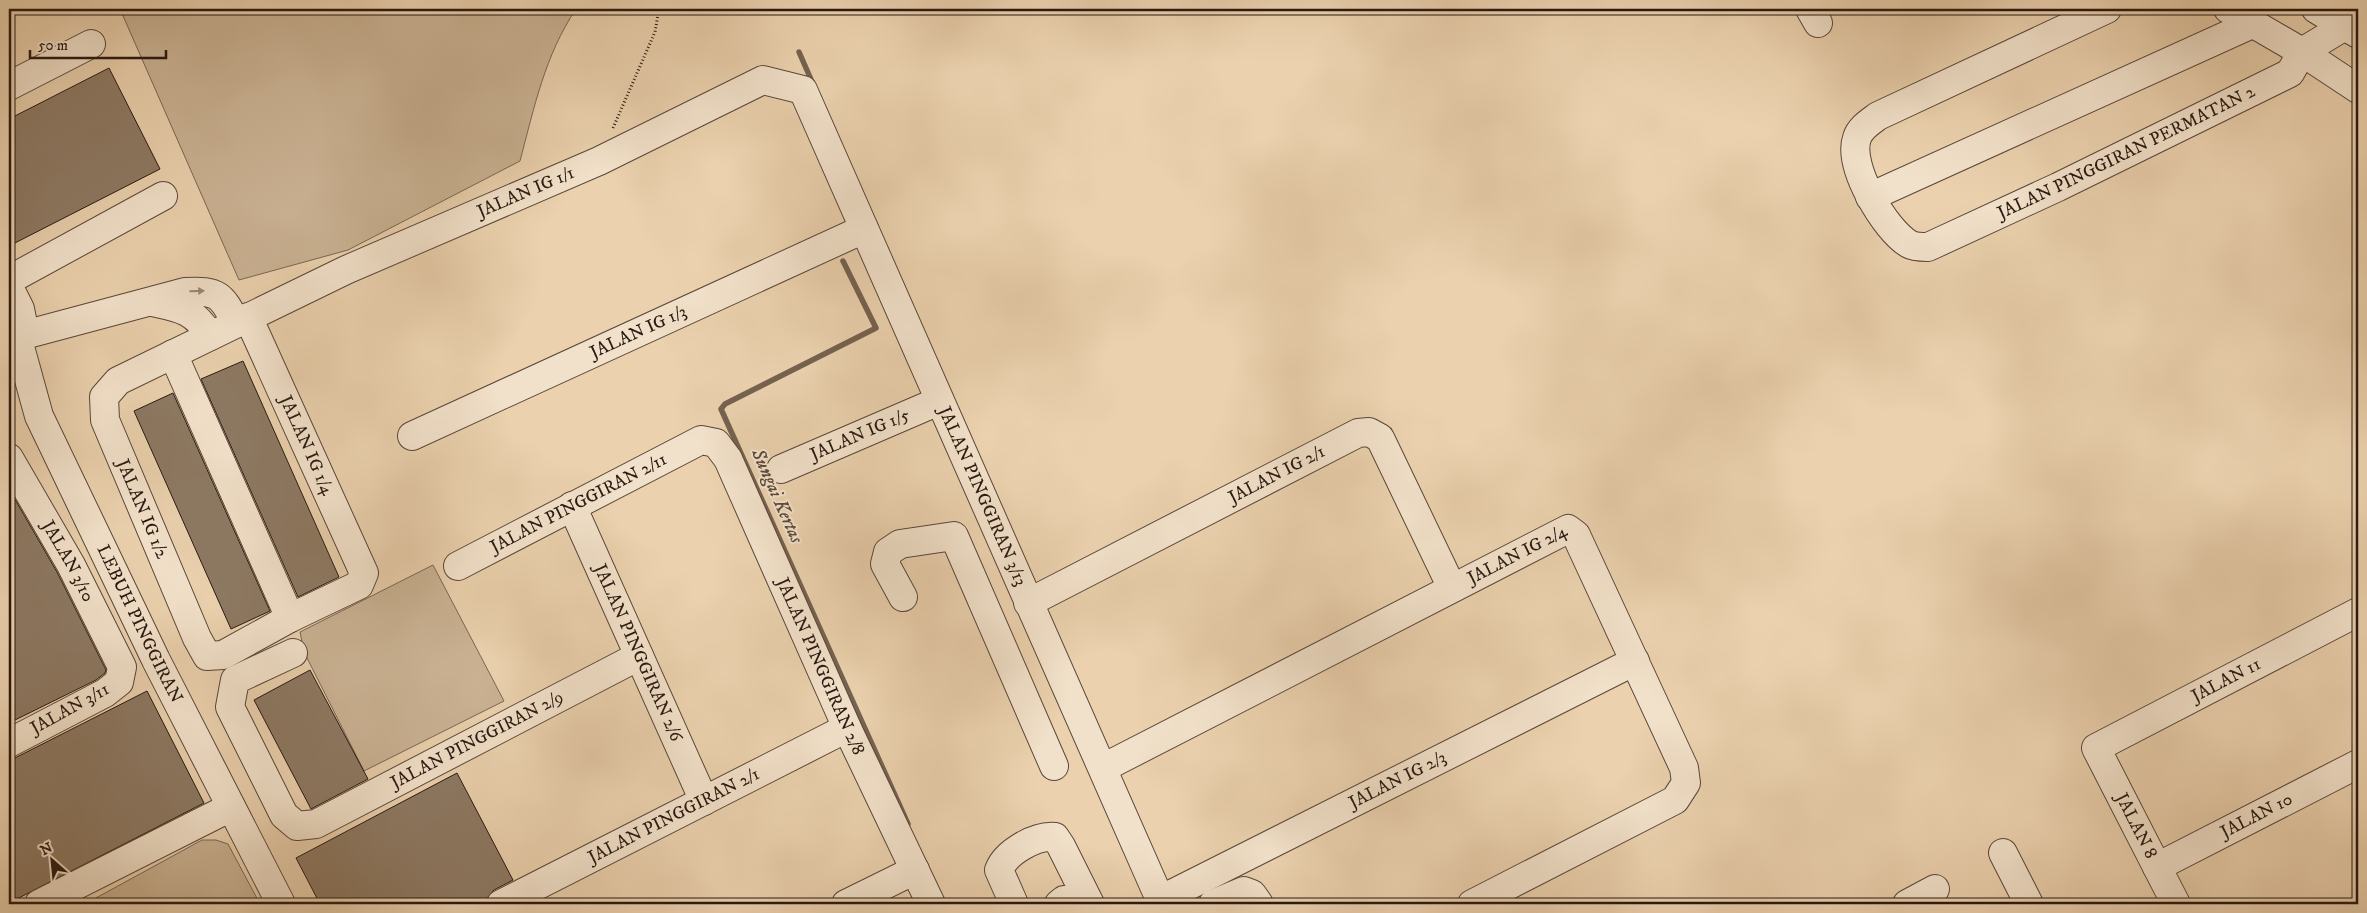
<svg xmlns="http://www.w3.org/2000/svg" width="2367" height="913" font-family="'IM FELL DW Pica',serif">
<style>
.green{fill:#cab293;stroke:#796652}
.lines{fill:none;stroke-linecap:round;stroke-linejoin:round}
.stream{stroke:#756250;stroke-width:5.5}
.building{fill:#8d7963;stroke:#281912}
.minor-casing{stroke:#594739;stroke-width:30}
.path{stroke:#281912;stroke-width:3;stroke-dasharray:1 2.5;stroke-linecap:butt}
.minor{stroke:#f2e1ca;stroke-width:28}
.oneway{fill:#978777}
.labels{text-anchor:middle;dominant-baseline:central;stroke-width:4;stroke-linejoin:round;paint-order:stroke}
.street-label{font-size:18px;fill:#281912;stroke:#f2e1ca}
.water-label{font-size:19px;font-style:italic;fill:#5c493b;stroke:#f2e1ca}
</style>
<rect width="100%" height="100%" fill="#ebd1ae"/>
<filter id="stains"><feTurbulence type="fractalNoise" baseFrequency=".004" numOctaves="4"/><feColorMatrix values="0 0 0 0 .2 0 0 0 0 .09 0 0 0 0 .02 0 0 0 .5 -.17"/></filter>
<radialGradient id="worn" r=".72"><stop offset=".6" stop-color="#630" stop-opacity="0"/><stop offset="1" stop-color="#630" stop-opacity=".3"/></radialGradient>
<!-- green -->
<path class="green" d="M120,9H576C545,55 534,108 520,161L348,250L239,280Z
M433,565L504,701L364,771L304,652L300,632Z
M202,840H216L228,844L260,904H85Z"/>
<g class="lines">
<!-- stream -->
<path class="stream" d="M799,52L813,84
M843,261L876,328L725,404L721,409L908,824"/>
</g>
<!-- building -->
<path class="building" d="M109,68L160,169L9,246V119Z
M243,361L339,577L298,597L201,379Z
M173,393L270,611L231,629L134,411Z
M9,489L57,572L106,670L105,673L96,680L9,723Z
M310,670L368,779L311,809L254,700Z
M147,691L204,803L9,903V761Z
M457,773L513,880L494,890L483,904H320L296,858Z"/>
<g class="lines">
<defs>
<g id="minor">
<path d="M1810,9L1818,23"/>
<path id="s1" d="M2107,9L1878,116C1870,122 1860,128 1857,138C1847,166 1885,230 1909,244C1914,247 1922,247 1928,247L2058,187L2290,73L2302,52L2358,18"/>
<path d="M2228,9L2302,52L2358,89"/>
<path d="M2316,9L2358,34"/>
<path d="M9,86L91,44"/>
<path d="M1870,197L2252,24"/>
<path d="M9,280L163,196"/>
<path d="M9,291L12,293L20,309L25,334"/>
<path d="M152,302C180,308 195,310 210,336"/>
<path id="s2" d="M248,317L364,573L359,585L290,618L223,655L207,656L197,638L105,420L104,397L118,381L346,270L599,161L763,80L803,90L1162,904"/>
<path id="s3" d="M17,336L39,416L156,660L281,904"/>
<path d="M9,339L185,292C218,290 222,295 236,323"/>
<path d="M173,354L290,618"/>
<path id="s4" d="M412,436L864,229"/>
<path id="s5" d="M9,458L71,565L122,667L119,682L105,693L9,743"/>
<path id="s6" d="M781,469L939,401"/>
<path id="s7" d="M572,506L704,801"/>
<path id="s8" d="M458,566L701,440L716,443L728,459L847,728L931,904"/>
<path d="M903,597L885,564L888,552L900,544L954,536L1054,766"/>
<path id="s9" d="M1028,603L1358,433L1369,432L1380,438L1452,588"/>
<path id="s10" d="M293,653L235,680L230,707L284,815L297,826L316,824L639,656"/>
<path id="s11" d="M1103,768L1568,529L1576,535L1684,768L1686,783L1675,800L1472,904"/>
<path d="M2003,853L2029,904"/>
<path id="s12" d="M2157,867L2358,764"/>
<path id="s13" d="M1160,900L1635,661"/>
<path d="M39,904L231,807"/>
<path id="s14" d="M501,904L847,728"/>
<path d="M846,904L915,870"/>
<path d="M1014,904L999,870C1006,852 1036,835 1055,837L1061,846L1090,904"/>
<path d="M1059,904L1064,900"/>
<path d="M1213,904L1244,891L1252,894L1259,904"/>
<path d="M1907,904L1935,889"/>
<path id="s15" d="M2176,904L2096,748L2358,612"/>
</g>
</defs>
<!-- minor casing -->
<use href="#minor" class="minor-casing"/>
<!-- path -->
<path class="path" d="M613,128L655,32L659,9"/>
<!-- minor -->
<use href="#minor" class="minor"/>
</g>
<!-- one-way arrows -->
<defs><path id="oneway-solid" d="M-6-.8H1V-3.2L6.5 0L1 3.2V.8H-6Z" transform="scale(1.25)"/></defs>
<use class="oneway" href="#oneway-solid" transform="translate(197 291) rotate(-2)"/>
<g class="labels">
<!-- street labels -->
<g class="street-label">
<text stroke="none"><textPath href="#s1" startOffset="646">JALAN PINGGIRAN PERMATAN 2</textPath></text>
<text stroke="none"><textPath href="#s2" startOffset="1214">JALAN IG 1/1</textPath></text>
<text stroke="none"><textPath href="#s4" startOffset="249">JALAN IG 1/3</textPath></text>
<text stroke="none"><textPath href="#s6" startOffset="86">JALAN IG 1/5</textPath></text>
<text stroke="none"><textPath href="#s2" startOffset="141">JALAN IG 1/4</textPath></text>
<text stroke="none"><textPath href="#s9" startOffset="280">JALAN IG 2/1</textPath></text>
<text stroke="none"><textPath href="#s2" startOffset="1962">JALAN PINGGIRAN 3/13</textPath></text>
<text stroke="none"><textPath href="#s8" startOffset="136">JALAN PINGGIRAN 2/11</textPath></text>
<text transform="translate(142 509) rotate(67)">JALAN IG 1/2</text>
<text stroke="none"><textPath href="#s11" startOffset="466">JALAN IG 2/4</textPath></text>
<text stroke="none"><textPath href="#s5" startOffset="119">JALAN 3/10</textPath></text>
<text stroke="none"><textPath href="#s3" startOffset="314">LEBUH PINGGIRAN</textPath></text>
<text stroke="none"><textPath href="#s7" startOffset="161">JALAN PINGGIRAN 2/6</textPath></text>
<text stroke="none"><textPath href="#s8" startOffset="536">JALAN PINGGIRAN 2/8</textPath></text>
<text stroke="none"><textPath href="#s15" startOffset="322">JALAN 11</textPath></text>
<text transform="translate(70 709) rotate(-29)">JALAN 3/11</text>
<text stroke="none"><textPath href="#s10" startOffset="430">JALAN PINGGIRAN 2/9</textPath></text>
<text stroke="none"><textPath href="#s13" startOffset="266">JALAN IG 2/3</textPath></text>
<text stroke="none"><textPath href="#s14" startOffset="194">JALAN PINGGIRAN 2/1</textPath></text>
<text stroke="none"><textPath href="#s12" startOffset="112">JALAN 10</textPath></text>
<text transform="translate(2136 826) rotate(63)">JALAN 8</text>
</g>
<!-- water labels -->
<g class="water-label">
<text transform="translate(777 496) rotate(66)">Sungai Kertas</text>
</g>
</g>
<!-- margin -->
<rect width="2367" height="913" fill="none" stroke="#ebd1ae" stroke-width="30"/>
<rect x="10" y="10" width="2347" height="893" fill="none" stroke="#281912" stroke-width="2.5"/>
<rect x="15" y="15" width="2337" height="883" fill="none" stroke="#281912"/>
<!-- north arrow -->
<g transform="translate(52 860) rotate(333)" stroke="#f2e1ca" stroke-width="4" paint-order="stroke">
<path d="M0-4L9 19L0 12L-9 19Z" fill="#281912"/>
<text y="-8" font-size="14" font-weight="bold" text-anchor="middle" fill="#281912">N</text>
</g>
<!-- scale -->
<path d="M30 50v8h136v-8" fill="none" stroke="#281912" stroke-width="2.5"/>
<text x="38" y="50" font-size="15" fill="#281912" stroke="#f2e1ca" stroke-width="4" paint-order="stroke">50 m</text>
<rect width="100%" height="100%" filter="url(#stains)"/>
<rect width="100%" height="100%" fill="url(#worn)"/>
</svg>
